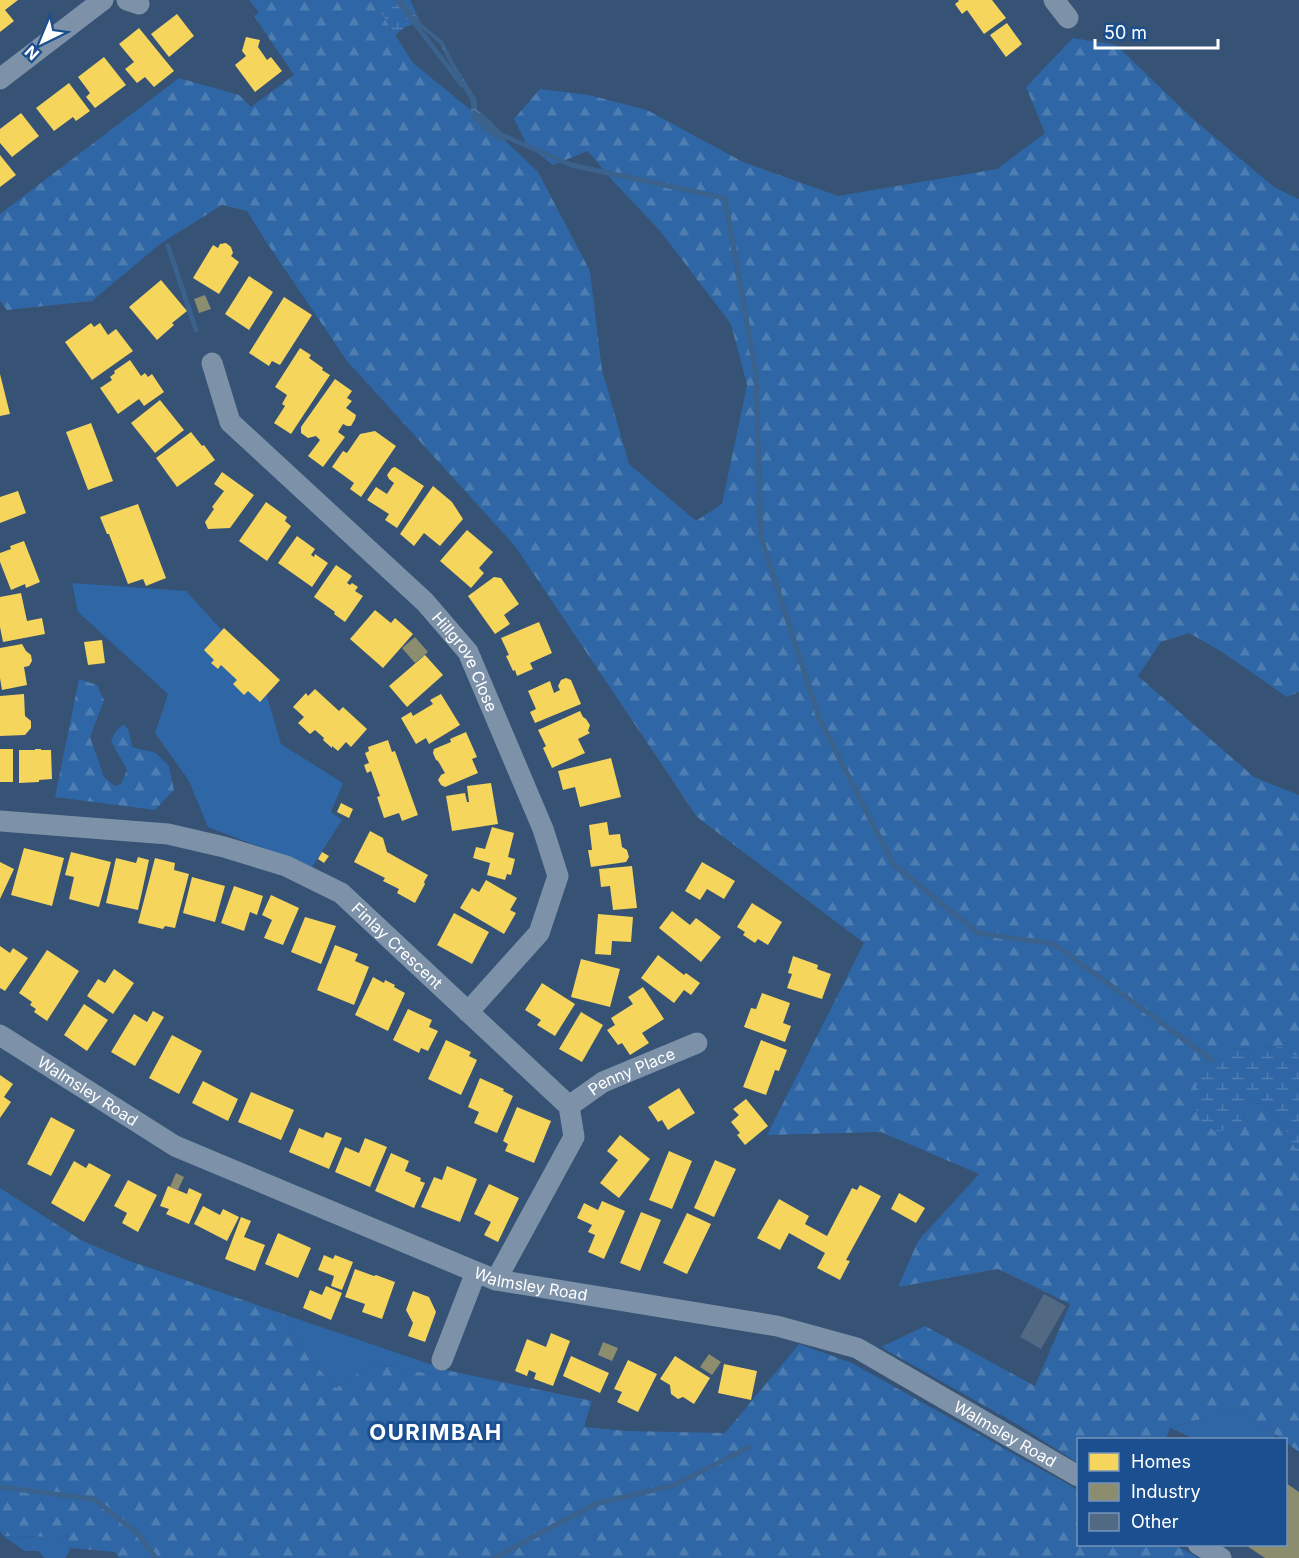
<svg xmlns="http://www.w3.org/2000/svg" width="1299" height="1558" font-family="Inter,sans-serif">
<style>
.grass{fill:#2f66a5}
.forest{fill:url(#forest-firs)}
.wetland{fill:url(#wetland-marsh)}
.water{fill:url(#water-ripples)}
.homes{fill:#f6d55c}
.industry{fill:#8c8c6e}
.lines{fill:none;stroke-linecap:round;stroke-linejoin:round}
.stream{stroke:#3b618d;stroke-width:5}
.building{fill:#526984}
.minor{stroke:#7d92a8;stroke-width:21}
.labels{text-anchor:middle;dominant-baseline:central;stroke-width:6;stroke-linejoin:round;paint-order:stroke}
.street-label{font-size:16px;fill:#fff;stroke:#1b4f8f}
.district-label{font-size:22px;font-weight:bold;letter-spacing:1.5px;fill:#fff;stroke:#1b4f8f}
</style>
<defs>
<pattern id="forest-firs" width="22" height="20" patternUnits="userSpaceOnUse" patternTransform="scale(1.5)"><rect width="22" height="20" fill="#2f66a5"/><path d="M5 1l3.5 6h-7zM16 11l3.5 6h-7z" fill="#4e7db2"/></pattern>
<pattern id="wetland-marsh" width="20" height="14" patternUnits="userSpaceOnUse" patternTransform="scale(1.5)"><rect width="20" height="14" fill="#2f66a5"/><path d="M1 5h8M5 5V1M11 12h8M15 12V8" fill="none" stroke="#4e7db2"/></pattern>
<pattern id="water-ripples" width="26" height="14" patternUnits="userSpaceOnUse" patternTransform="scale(1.5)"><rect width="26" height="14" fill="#3b618d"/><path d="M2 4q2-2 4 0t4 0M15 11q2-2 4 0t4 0" fill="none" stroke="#58799e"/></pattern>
</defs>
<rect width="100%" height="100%" fill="#365274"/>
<!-- grass -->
<path class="grass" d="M72,583L186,591L260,672L281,744L343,783L331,812L342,820L312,867L208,827L189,781L155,733L168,694L78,612Z
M286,1315L450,1371L425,1373L373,1363L336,1388L308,1357Z
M1235,1409L1276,1435L1273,1439H1195L1170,1428Z
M3,1536L57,1537L71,1548L65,1558H45L38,1551H25Z"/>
<!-- forest -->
<path class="forest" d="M249,0H373L413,63L482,119L538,172L590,271L602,370L629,464L696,521L722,504L747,385L731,324L661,232L613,181L588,151L553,165L527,145L514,119L540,89L589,95L647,110L743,162L838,196L997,169L1045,133L1026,87L1073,38L1116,45L1193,119L1274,187L1299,199V692L1287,697L1222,652L1189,633L1161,642L1138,676L1254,777L1299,795V1058L1282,1047L1231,1049L1239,1127L1251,1102L1270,1105L1282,1122L1295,1147L1299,1149V1452L1286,1442V1440L1282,1439L1235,1409L1170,1428L1166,1439L1078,1440V1463L1020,1426L881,1347L925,1326L1035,1386L1070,1304L998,1269L898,1287L918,1241L979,1174L881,1132L767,1135L864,943L697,817L515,546L347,361L267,243L247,211L222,205L160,244L92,301L7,310L0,301V214L179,78L239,95L251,107L294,75L254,16L259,12Z
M79,679L97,685L104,700L90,737L104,777L115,786L121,784L127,770L111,741L116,731L124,724L129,731L132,747L156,753L169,766L174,790L155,810L55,797Z
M0,1188L81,1240L127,1260L286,1315L308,1357L336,1388L373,1363L425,1373L450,1371L592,1401L584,1427L628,1431L725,1433L799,1344L852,1363L1078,1490V1544L1175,1545L1199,1558H119L115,1552L71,1548L57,1537L3,1536L0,1531Z"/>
<!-- wetland -->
<path class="wetland" d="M373,0H410L420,22L405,27L395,35Z
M1282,1047L1299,1058V1149L1295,1148L1282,1122L1270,1105L1251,1102L1239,1127L1216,1132L1200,1121L1193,1098L1202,1066L1231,1049Z"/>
<!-- water -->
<path class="water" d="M396,0H403L422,24L443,41L454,63L477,100V110C490,118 498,130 509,139L501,142L484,131L471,118V101L459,82L440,44L420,27Z"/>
<!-- homes -->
<path class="homes" d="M0,0H18L5,10L14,21L0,32Z
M958,0H992L1006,18L984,34L967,10L962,14L955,4L959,1Z
M177,14L194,36L169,57L151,34Z
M1007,23L1022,44L1006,57L990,35Z
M139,28L174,71L154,87L145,77L137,83L125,69L134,62L119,44Z
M246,37L260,40L258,47L267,60L271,57L282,71L255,92L235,65L246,56L242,51Z
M104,57L126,85L95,108L86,97L90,93L78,77Z
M69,83L90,111L76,121L73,117L54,131L36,108Z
M21,113L39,136L12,157L0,143V129Z
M0,155L16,175L0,187Z
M226,243L231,247L233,253L231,256L239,262L219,294L193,278L213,245L218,248L220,244Z
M249,276L273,292L249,330L225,314Z
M161,280L187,311L172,323L174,325L157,340L129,307Z
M284,297L312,315L280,365L272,361L269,366L249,353Z
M91,323L94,327L100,323L108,335L116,329L133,351L92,380L65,342Z
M300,348L311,355L309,358L323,368L322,370L330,375L291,434L274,423L285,406L282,404L287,395L275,387Z
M130,360L141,376L145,373L148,377L152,374L164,392L144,406L139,399L118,414L100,388L112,380L110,377L115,373L114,371Z
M0,374L10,414L0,416Z
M335,379L352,391L347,398L352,401L346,408L356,415L355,419L351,426H347L343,424L338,432L345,437L323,467L308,456L320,440L316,436L308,438L301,433V427Z
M160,400L184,430L155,453L131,423Z
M91,423L113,481L88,490L66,432Z
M375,431L396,446L361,497L350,489L354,483L332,467L343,451L347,453L360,434Z
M191,432L202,446L204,445L215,460L177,487L156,458Z
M395,467L424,486L397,528L385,520L389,514L367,500L376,487L387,494L394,483L389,479L387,475L392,468Z
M222,472L254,495L230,528L208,529L205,522L214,509L212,507L224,491L214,484Z
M433,486L452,502L463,519L440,546L424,533L414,546L400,534Z
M18,491L26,513L0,523V497Z
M266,502L287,517L285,521L291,526L267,561L239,541Z
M138,504L166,578L146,586L143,579L128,584L109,534H107L100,517Z
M467,530L493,552L479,568L484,573L471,588L440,561Z
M297,536L315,549L311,555L314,557L315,554L328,563L312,587L278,563Z
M24,541L40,582L26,588L25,584L11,590L0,562V553L11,549L10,546Z
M336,565L352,576L347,583L350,585L352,583L358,587L355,591L363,596L345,622L334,614L335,612L314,597Z
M494,577L501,578L519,604L504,615L510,624L495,634L468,596Z
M21,593L27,621L42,618L45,634L3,642L0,627V597Z
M375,610L391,623L395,618L413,634L383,668L350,639Z
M539,622L552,653L530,663L533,669L517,676L515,670L513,671L506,656L509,655L501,638Z
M224,628L280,680L260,702L248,691L244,695L233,684L237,680L221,665L218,669L211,663L214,660L204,650Z
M102,640L105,663L88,665L84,642Z
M22,644L26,651L31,655L32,661L29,666L24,667L27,685L2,690L0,678V648Z
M425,655L443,675L407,707L389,686Z
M566,678L571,680L581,704L535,723L530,712L536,709L528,691L550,681L554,693L560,690L558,686L561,680Z
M315,689L339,711L343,707L367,729L351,747L346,742L338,751L332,746V748L323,740L324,738L315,730L310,734L298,723L304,717L293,707L306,693L308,696Z
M24,694L25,716L31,721V728L25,735L0,736V696Z
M441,694L460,725L429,744L426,738L416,744L401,718L411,712L413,716L433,704L430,700Z
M580,711L583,717L586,719L590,725L588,731L590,733L578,739L585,753L552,768L543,748L546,746L538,730Z
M466,732L477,757L472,759L478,773L445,787L441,785L438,780L441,775L445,773L438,761L436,760L433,753L434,749L451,742L450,739Z
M388,740L392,752L395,751L418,815L402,821L399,813L384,818L377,797L380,796L371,771L367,773L364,765L369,763L365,753L369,751L368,747Z
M0,749H13V782H0Z
M35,749H41V750H51L52,779L39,780V782L19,783V750H35Z
M611,758L621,797L580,807L575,787L563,790L558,771Z
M491,783L498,824L452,831L446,796L465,793L467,802H469L467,786Z
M341,803L353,809L349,818L337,812Z
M607,822L609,835L620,834L622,847L627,850L629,857L626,862L591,867L588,850H592L589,825Z
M492,827L514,833L508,857L515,859L511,875L507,874L505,880L487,875L490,863L473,858L476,847L485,849Z
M370,831L383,838L387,852L428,875L424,882L425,884L415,903L397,893L399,889L383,881L385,878L354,862Z
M24,848L64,858L52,906L11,895Z
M71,852L111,862L99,907L69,899L74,877L65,875Z
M322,852L329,856L324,863L318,859Z
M138,857L149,860L138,910L106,903L116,858L136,863Z
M155,858L175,863L174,870L189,874L175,928L165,926L163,929L138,923Z
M0,862L14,869L0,899Z
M702,862L735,881L724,899L707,889L700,900L685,891Z
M632,866L637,908L613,910L610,886L601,887L599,869Z
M192,877L225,886L215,922L183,913Z
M486,880L517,898L510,910L516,913L504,934L460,908L472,888L479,892Z
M234,886L263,896L257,915L250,912L244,931L221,923Z
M271,895L299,908L283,945L264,938L272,920L262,915Z
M752,903L782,922L768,945L758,939L755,943L743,935L745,932L737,927Z
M672,911L690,925L696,918L721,937L701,962L659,928Z
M454,913L489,932L472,964L437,945Z
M598,914L633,917L631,942L612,941L611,955L595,954Z
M305,917L336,926L321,964L291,952Z
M335,945L358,954L355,961L369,967L354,1005L317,990Z
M0,946L10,953L13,948L28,958L5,991L0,988Z
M47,950L79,971L47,1021L34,1012L36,1009L30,1005L32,1002L19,993Z
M658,955L684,975L686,973L700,983L691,995L684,990L674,1003L641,978Z
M793,956L818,965L817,969L831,974L822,999L787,988L792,974L788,973Z
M581,959L620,969L610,1007L571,997Z
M114,969L134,983L113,1014L87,996L98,979L105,983Z
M373,977L384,983L385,980L395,985L394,987L405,993L388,1031L355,1015Z
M542,983L575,1004L555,1036L537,1025L541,1020L525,1010Z
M643,987L664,1019L642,1033L649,1043L630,1055L622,1043L618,1045L607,1030L615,1025L611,1018L633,1004L628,997Z
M762,993L790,1003L783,1023L791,1026L785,1042L744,1027L751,1008L756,1009Z
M84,1004L108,1020L87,1051L64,1035Z
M408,1009L432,1020L429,1027L438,1031L428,1051L421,1048L419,1053L393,1040Z
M153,1011L164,1017L135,1066L111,1052L134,1014L147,1022Z
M581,1012L603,1025L582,1062L559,1049Z
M172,1035L202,1051L179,1094L149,1078Z
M446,1040L471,1052L469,1056L477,1060L461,1095L428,1079Z
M761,1040L787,1050L779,1071L775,1070L766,1095L743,1087Z
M0,1075L13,1084L4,1097L11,1102L0,1118Z
M480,1078L504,1089L503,1091L513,1096L497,1133L474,1123L479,1112L468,1107Z
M203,1081L238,1099L228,1121L192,1103Z
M679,1088L695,1113L668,1130L662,1120L658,1122L648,1107Z
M251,1092L294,1110L281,1140L238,1122Z
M746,1099L768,1126L745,1145L737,1135L740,1133L731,1122L739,1115L733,1109Z
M517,1107L551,1121L534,1163L505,1151L508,1144L503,1141Z
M51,1117L75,1130L51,1176L27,1164Z
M299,1128L323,1138L326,1132L342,1138L329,1169L289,1152Z
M620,1135L650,1159L619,1198L600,1183L618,1160L607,1151Z
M365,1138L387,1147L370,1187L335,1172L345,1147L359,1153Z
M669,1151L692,1161L672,1209L649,1200Z
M391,1153L409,1161L405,1171L421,1178L420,1181L425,1183L414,1208L375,1191Z
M715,1160L736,1169L714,1217L694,1208Z
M74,1161L86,1168L89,1163L111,1175L84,1222L51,1203Z
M447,1166L477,1179L460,1222L421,1207L434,1177L442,1180Z
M128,1180L157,1195L138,1232L122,1223L127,1213L114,1206Z
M489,1184L519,1198L498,1242L484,1235L491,1222L474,1214Z
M860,1185L881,1196L846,1260L850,1261L840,1280L817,1268L825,1253L789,1233L780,1250L757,1238L779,1199L809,1216L805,1224L827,1236L852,1188L857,1190Z
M168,1186L187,1194L189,1188L202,1194L189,1224L166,1214L169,1209L160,1206Z
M899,1193L925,1208L916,1223L891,1209Z
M602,1201L625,1211L604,1259L588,1252L595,1235L588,1232L592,1225L577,1218L584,1203L598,1210Z
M203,1206L220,1215L223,1209L239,1217L227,1241L194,1224Z
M641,1212L661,1220L640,1271L620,1263Z
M687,1213L711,1224L687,1274L663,1263Z
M241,1217L251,1221L244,1237L265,1245L255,1271L225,1259Z
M278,1233L311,1248L298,1278L265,1264Z
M324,1255L333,1259L335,1255L353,1262L342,1290L331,1286L334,1276L318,1270Z
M355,1269L374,1276L376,1275L395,1282L382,1319L362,1312L365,1304L345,1297Z
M326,1286L342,1293L331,1320L303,1308L310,1290L322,1295Z
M413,1291L429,1297L436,1312L425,1342L408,1336L413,1323L406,1310Z
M551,1333L570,1341L553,1386L534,1379L536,1373L529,1370L527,1376L515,1371L527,1339L546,1347Z
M571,1356L609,1373L600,1393L563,1376Z
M675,1356L710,1378L694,1404L683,1397L678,1399L671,1394L670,1385L660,1379Z
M628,1360L657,1374L638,1412L617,1402L622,1392L614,1389Z
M724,1364L757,1371L751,1400L718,1393Z"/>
<!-- industry -->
<path class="industry" d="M205,295L211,309L199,313L194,299Z
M415,637L428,652L415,663L402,648Z
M176,1173L184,1177L178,1190L170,1187Z
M603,1342L618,1348L612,1361L598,1355Z
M709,1354L721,1362L712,1375L700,1367Z
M1286,1483L1299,1492V1558H1265L1244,1544H1286Z"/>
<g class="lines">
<!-- stream -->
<path class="stream" d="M397,0L462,85
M502,135L571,165L725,198L756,375L761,537L819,718L893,864L978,933L1054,944L1212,1060
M168,246L196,330
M0,1487L94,1499L137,1533L156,1558
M494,1558L595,1504L675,1485L749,1447"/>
</g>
<!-- building -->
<path class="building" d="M1044,1294L1066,1306L1041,1349L1020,1337Z"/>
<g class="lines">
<!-- minor -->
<g class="minor">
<path d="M127,0L139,4"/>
<path d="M1054,0L1068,18"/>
<path d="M0,79L103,0"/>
<path id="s1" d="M212,363L230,422L425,602L468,652L543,829L558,876L539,933L468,1012"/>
<path id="s2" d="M0,821L168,834L224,847L286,866L341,893L569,1106L574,1137L496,1280"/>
<path id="s3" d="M0,1035L175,1146L476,1272L496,1280L777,1326L857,1348L1078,1476"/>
<path id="s4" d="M569,1106L603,1082L697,1043"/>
<path d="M442,1360L476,1272"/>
<path d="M1198,1544L1221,1558"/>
</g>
</g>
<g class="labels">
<!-- street labels -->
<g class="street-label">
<text stroke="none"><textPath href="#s1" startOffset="400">Hillgrove Close</textPath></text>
<text stroke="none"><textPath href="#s2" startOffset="429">Finlay Crescent</textPath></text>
<text stroke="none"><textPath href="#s4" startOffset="72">Penny Place</textPath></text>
<text stroke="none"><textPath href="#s3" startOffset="104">Walmsley Road</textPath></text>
<text stroke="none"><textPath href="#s3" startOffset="590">Walmsley Road</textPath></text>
<text stroke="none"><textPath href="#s3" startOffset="1094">Walmsley Road</textPath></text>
</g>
<!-- district labels -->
<g class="district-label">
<text x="436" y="1432">OURIMBAH</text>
</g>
</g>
<!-- legend -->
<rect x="1077" y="1438" width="210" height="108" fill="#1b4f8f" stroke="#7695bc" stroke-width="1.5"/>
<rect x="1089" y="1453" width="30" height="18" fill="#f6d55c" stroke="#7695bc" stroke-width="1.5"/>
<text x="1131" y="1468" font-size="18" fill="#ffffff">Homes</text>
<rect x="1089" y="1483" width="30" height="18" fill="#8c8c6e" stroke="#7695bc" stroke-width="1.5"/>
<text x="1131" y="1498" font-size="18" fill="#ffffff">Industry</text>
<rect x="1089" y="1513" width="30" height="18" fill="#526984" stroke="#7695bc" stroke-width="1.5"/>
<text x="1131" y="1528" font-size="18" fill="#ffffff">Other</text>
<!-- north arrow -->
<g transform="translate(42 42) rotate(223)" stroke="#1b4f8f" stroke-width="4.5" paint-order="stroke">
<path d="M0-4.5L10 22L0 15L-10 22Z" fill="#ffffff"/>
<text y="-9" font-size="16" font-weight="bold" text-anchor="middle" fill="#ffffff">N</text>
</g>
<!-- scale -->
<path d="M1095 39v9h123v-9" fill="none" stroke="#ffffff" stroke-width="3"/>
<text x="1104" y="39" font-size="18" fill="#ffffff" stroke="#1b4f8f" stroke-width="4.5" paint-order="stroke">50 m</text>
</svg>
